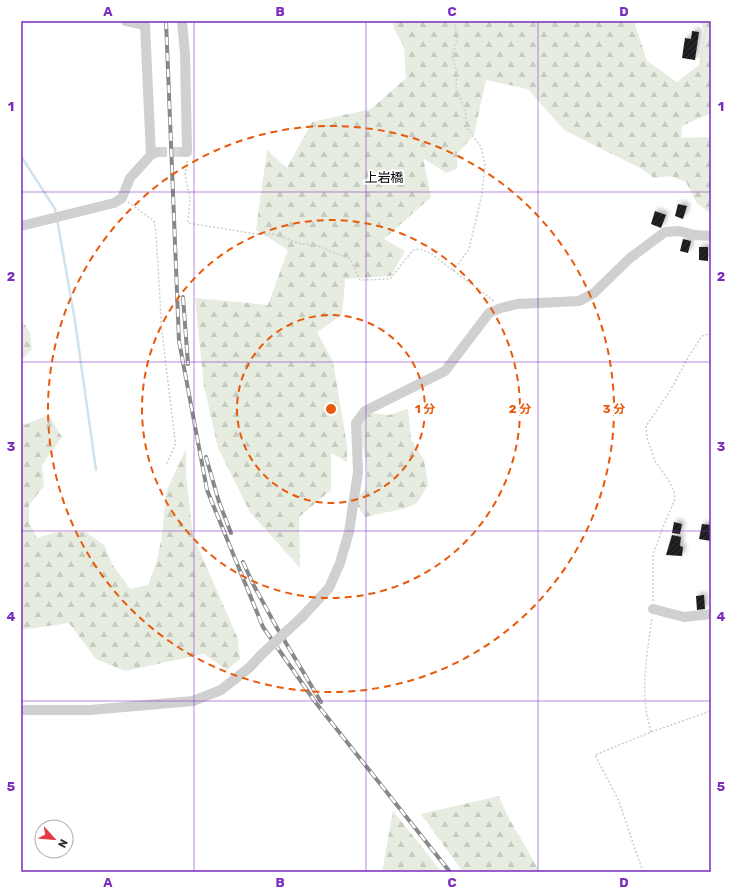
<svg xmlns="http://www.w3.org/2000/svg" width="732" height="893" font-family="Rubik,'Noto Sans JP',sans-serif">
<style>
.forest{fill:url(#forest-firs)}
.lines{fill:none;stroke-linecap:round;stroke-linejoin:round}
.stream{stroke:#cfe2ee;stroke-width:2.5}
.building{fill:url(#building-hatch);filter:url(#shadow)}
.minor-tunnel{stroke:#d6d6d6;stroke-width:10;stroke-dasharray:10 5;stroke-linecap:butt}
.path{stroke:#cdcdcd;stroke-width:1.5;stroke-dasharray:2 2;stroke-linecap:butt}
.minor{stroke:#d0d0d0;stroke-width:10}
.rail-casing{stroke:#888;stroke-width:4}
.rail{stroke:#fff;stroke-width:2.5;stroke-dasharray:8;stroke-linecap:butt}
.minor-bridge{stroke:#d0d0d0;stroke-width:10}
.grid{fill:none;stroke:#7b2cbf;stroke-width:1;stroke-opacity:0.55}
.ring{fill:none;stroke:#e8590c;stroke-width:2;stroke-dasharray:7 5}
.labels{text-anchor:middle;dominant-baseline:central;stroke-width:4;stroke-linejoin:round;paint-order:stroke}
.quarter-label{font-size:13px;fill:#000;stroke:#fff}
.centre{fill:#e8590c;stroke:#fff;stroke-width:2}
.ring-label{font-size:12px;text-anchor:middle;font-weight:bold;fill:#e8590c;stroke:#fff;stroke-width:4;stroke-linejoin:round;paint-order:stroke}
.neatline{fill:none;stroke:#7b2cbf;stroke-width:1.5}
.grid-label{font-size:13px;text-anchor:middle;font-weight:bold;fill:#7b2cbf}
</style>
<defs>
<pattern id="forest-firs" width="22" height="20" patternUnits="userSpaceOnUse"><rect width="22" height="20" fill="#e6ecdf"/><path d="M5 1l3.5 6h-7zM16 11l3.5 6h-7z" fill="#c6cbc0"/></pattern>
<pattern id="building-hatch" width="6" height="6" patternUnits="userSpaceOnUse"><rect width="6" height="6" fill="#1a1a1a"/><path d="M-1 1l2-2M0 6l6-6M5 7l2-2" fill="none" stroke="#333"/></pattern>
<filter id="shadow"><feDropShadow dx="3" dy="-3" stdDeviation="2" flood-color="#0004"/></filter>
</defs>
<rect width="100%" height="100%" fill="#fff"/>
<!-- forest -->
<path class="forest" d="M393,21H634L647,61L677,82L699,65L704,30L700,21H711V113L682,126L681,138L711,137V214L697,203L686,182L670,176L654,178L642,169L564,130L528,89L486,80L474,135L457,154V169L446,173L423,158L431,197L384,239L405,251L391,276L345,279L342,315L317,332L333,362L347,445V462L331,453V490L299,517L300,568L250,512L218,448L204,386L195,298L268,305L288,250L256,230L267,150L287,168L312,122L371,109L406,78L404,47L394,29Z
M21,318L30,333L32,349L21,361Z
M408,409L411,440L424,460L428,485L417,503L406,508L365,517L357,505L360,495L367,487V464L358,427L370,413L389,415Z
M49,415L62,437L42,465L44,486L29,505V523L37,538L56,532H86L105,546L112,564L130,589L148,585L156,564L162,536L166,492L186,449V474L193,536L238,639L240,659L227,670L204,654L125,671L96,659L69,623L21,630V426Z
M499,796L507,815L540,872H463L421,814Z
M393,811L442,872H382Z"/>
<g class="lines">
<!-- stream -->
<path class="stream" d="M21,156L55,209L56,214
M57,219L75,321L96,470"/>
</g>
<!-- building -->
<path class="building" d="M692,31L699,32L695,60L682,58L685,38L691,39Z
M678,204L687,206L683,219L675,216Z
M655,211L666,215L661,228L651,224Z
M683,239L691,241L688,253L680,251Z
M699,247H708V261L699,260Z
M674,522L682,524L680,534L672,533Z
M702,524L711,525V541L699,539Z
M672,535L681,537L680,546L683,547L682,556L666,555Z
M704,595L705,609L697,610L696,596Z"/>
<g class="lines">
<!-- minor-tunnel -->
<path class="minor-tunnel" d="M157,152H184"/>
<!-- path -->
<path class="path" d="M453,21L456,28L457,41L452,56L457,72L456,88L465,109L467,128L481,147L485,165L482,194L469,249L453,271
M187,161L185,175L190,198L188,223L256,234H274L301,244L316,245L350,259L360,280L390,279L413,250L420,249L430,253L494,301
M128,202L154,221L156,233L162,332L175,440V446L166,465
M653,601V555L661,532L675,499L674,492L669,481L655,461L647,438L646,426L670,391L689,356L702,336L711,333
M651,732C639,691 647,658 652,617
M643,872L618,799L595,755L651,732L711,711"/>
<!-- minor -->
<path class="minor" d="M126,21L145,25L151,155L157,152
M182,21L185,54L187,152H184
M21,226L114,203L122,198L130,178L151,155
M653,609L684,617L711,614
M302,617L329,588L340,563L349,532L358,472L356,423L365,411L445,371L489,313L501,308L517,304L579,301L594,293L630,258L665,232L679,231L695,235L711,236
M21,710H90L193,701L221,690L250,667L261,655"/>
<defs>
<path id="rail" d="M166,21L179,341L207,490L263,627L316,703L450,872
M183,297L188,364
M206,457L219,502L231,533
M243,562L253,584L277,628L321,702"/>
</defs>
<!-- rail casing -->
<use href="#rail" class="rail-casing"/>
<!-- rail -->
<use href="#rail" class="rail"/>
<!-- minor-bridge -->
<path class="minor-bridge" d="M261,655L302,617"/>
</g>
<!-- grid -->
<path class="grid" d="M194,21V872M366,21V872M538,21V872M21,192H711M21,362H711M21,531H711M21,701H711"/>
<!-- distance rings -->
<g class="ring">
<circle cx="331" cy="409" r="94"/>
<circle cx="331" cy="409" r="189"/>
<circle cx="331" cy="409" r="283"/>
</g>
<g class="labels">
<!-- quarter labels -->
<g class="quarter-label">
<text x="384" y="177">上岩橋</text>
</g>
</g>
<circle cx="331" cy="409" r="6" class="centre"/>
<g class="ring-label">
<text x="425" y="413">1 分</text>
<text x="520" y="413">2 分</text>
<text x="614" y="413">3 分</text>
</g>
<!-- border -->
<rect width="732" height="893" fill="none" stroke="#ffffff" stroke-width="44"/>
<!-- north arrow -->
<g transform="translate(54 839) rotate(117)"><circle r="19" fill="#ffffff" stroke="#adadad"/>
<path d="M0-3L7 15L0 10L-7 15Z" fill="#e63946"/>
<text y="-6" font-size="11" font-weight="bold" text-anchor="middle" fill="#333333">N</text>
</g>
<rect x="22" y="22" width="688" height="849" class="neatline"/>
<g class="grid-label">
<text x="108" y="16">A</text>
<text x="280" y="16">B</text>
<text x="452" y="16">C</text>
<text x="624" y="16">D</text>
<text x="11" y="111">1</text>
<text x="721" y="111">1</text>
<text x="11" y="281">2</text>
<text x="721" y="281">2</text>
<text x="11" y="451">3</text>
<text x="721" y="451">3</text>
<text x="11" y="621">4</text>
<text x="721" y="621">4</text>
<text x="11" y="791">5</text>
<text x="721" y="791">5</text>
<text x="108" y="887">A</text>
<text x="280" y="887">B</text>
<text x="452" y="887">C</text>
<text x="624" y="887">D</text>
</g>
</svg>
